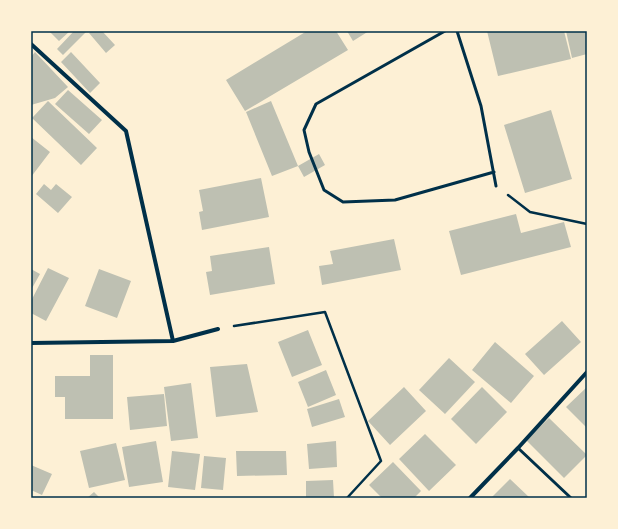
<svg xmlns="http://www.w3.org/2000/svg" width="618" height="529" font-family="'Fira Sans Condensed',sans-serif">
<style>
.building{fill:#bec0b2}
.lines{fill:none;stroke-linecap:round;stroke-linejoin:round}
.path{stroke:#003049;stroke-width:2.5}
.service{stroke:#003049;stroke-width:3}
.minor{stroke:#003049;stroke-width:4}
.neatline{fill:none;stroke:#003049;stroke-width:1.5}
</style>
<rect width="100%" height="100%" fill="#fdf0d5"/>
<!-- building -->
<path class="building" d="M49,31H70L59,41Z
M74,31H87L63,55L57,49Z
M92,31H102L115,45L106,53L89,33Z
M307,31H336L348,50L245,111L226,80Z
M347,31H369L353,41Z
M487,31H564L571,59L498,76Z
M566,31H587V54L572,58Z
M35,52L68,87L55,98L31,105V57Z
M71,52L100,83L90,93L61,62Z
M68,90L102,120L89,134L55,104Z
M48,101L97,148L81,165L32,118Z
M271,101L298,166L272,176L246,112Z
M551,110L572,179L525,193L504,125Z
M31,137L50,152L31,177Z
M319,154L325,165L304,177L298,166Z
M261,178L269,217L202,230L199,212L203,211L199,190Z
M44,184L51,190L56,184L72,197L58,213L36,194Z
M516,214L521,233L564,222L571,247L461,275L449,231Z
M394,239L401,270L322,285L319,266L333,264L330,251Z
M269,247L275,284L210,295L206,272L212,271L210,256Z
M48,268L69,278L46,321L31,313V301Z
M31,269L40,274L31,290Z
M99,269L131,281L117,318L85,306Z
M562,321L581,342L544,375L525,354Z
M308,330L322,365L292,377L278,342Z
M495,342L534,376L511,403L472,370Z
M90,355H113V419H65V397H55V376H90Z
M449,358L475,382L445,414L419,390Z
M247,364L258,412L216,417L210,367Z
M326,370L336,395L308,407L298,382Z
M191,383L198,438L171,441L164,387Z
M404,387L426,411L390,445L368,421Z
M482,387L507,412L476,444L451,419Z
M587,387V428L566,407Z
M164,394L167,426L130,430L127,397Z
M339,399L345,417L312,427L307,409Z
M549,418L587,455L564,478L526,440Z
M425,434L456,465L429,491L399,459Z
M156,441L163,482L129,487L122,447Z
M336,441L337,467L309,469L307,444Z
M116,443L125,480L89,488L80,451Z
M172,451L200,454L195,490L168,487Z
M236,451H286L287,475L237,476Z
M204,456L226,458L223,490L201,488Z
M393,462L421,491L414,498H382L369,485Z
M31,465L52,474L42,495L31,490Z
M510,479L530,498H491Z
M333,480L334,498H306V481Z
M94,492L100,498H87Z"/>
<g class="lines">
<!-- path -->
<path class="path" d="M508,195L530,212L587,224
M234,326L325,312L381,461L347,498"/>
<!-- service -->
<path class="service" d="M445,31L316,104L304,130L309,152L324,190L343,202L395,200L494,172
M457,31L481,106L496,186
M518,448L571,498"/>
<!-- minor -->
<path class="minor" d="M31,44L126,131L173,341
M31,343L173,341L218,329
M470,498L518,448L587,372"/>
</g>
<!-- border -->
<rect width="618" height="529" fill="none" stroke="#fdf0d5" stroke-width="64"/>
<rect x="32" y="32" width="554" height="465" class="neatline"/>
</svg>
